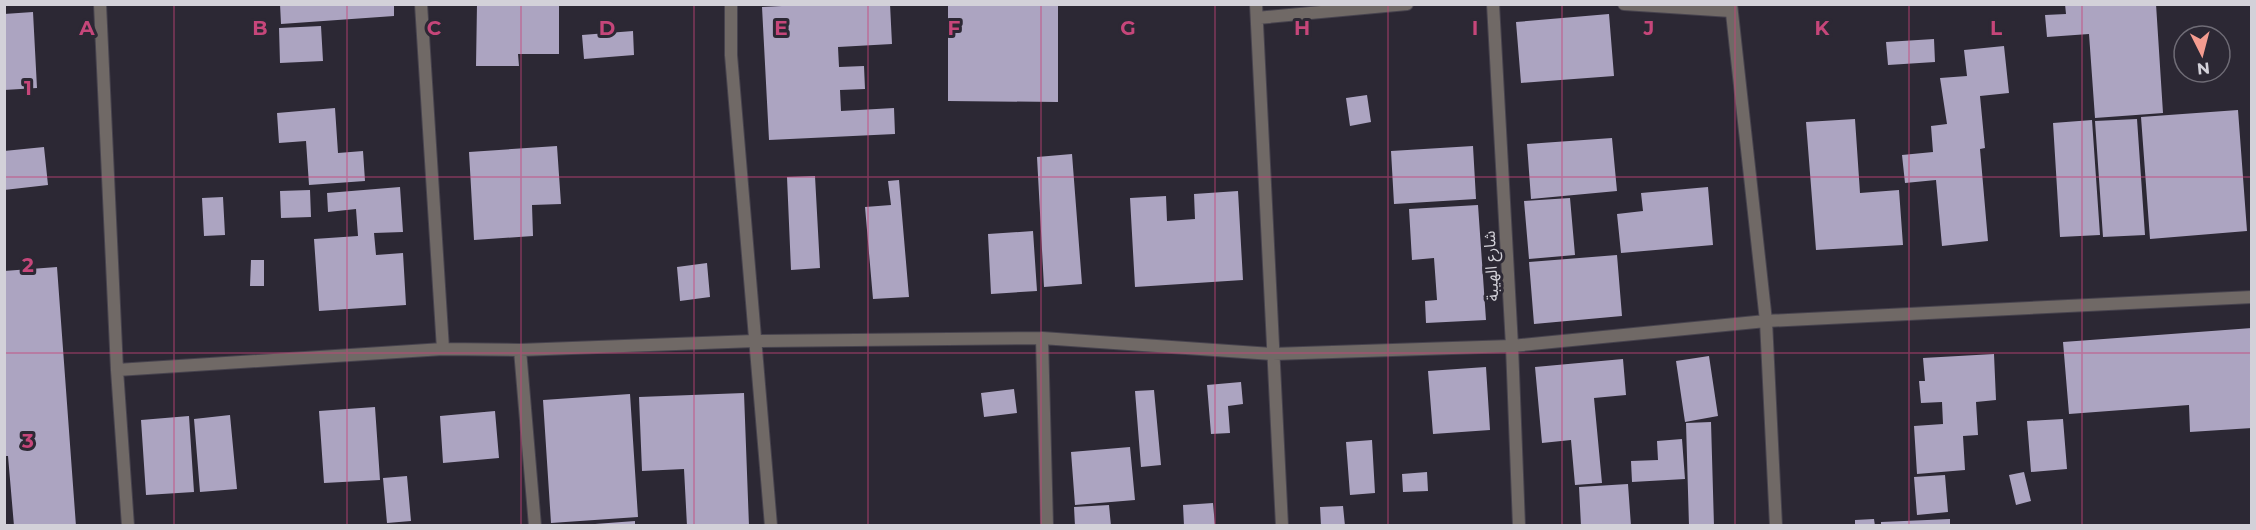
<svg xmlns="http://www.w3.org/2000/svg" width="2256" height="530" font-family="Montserrat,'Noto Sans Arabic',sans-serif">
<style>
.building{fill:#aca4c1}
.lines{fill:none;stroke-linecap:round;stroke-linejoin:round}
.minor-casing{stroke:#47434e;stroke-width:14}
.minor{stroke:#706966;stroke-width:12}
.grid{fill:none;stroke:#c6467a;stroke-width:1.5;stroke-opacity:0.55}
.labels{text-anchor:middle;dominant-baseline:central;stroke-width:6;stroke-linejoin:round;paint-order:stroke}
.street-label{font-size:16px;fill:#d3d1d9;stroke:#2c2834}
.grid-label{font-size:20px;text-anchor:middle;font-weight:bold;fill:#c6467a;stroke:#2c2834;stroke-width:6;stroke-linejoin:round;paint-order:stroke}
</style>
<rect width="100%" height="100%" fill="#2c2834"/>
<!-- building -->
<path class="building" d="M280,4H394V16L281,24Z
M477,4H559V54H518L519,66H476Z
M821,4H890L892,44L838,47L839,67L864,66L865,89L840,90L841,111L894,108L895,134L769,140L762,7Z
M948,4H1058V102L948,101Z
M2065,4H2156L2163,113L2095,118L2089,34L2047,37L2045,15L2066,14Z
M33,12L37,88L4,90V14Z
M1609,14L1614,76L1521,83L1516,22Z
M321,26L323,61L280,63L279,28Z
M633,31L634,55L584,59L582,35Z
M1934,39L1935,62L1888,65L1886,42Z
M2004,46L2009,93L1980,96L1985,148L1980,149L1988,241L1942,246L1936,180L1905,183L1902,155L1933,152L1931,126L1947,124L1940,78L1967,76L1964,50Z
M1367,95L1371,122L1350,126L1346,98Z
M335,108L338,153L363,151L365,181L309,185L306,141L279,143L277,113Z
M2238,110L2247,231L2150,239L2141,117Z
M1855,119L1860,193L1899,190L1903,245L1816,250L1806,122Z
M2137,119L2145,235L2103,237L2095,121Z
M2092,120L2100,235L2060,237L2053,123Z
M1612,138L1617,191L1531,199L1527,144Z
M557,146L561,204L532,205L533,236L474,240L469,152Z
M1473,146L1476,199L1394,204L1391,151Z
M44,147L48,185L4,190V151Z
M1072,154L1082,284L1044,287L1037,157Z
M815,176L820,268L791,270L787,177Z
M899,180L909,297L873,299L865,207L891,205L888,181Z
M400,187L403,232L374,233L376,255L403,253L406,305L319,311L314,239L358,236L356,209L328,212L327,193Z
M1708,187L1713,245L1621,253L1617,214L1643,211L1641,193Z
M310,190L311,217L281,218L280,191Z
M1238,191L1243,280L1135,287L1130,198L1166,196L1167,221L1195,219L1194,194Z
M223,197L225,235L204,236L202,198Z
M1570,198L1575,255L1529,259L1524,201Z
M1478,205L1486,320L1426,323L1425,301L1437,300L1434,258L1412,260L1409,209Z
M1033,231L1037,291L991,294L988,234Z
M1617,255L1622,316L1534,324L1529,262Z
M251,260H264V286H250Z
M707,263L710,297L680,301L677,267Z
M57,267L76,526H14L8,456H4V271Z
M2252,328V428L2190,432L2189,405L2069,414L2063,342Z
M1994,354L1996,400L1976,402L1978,435L1963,436L1965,470L1917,474L1914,426L1943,424L1942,402L1921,403L1919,381H1925L1923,358Z
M1709,356L1718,416L1685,422L1676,361Z
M1623,359L1626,395L1594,398L1602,483L1575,485L1571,440L1542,443L1535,367Z
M1486,367L1490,430L1433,434L1428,371Z
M1241,382L1243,404L1228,406L1230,433L1211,434L1207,385Z
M1014,389L1017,413L984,417L981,393Z
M1154,390L1161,465L1141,467L1135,391Z
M744,393L749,526H687L684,469L642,471L639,397Z
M630,394L638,517L551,523L543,400Z
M375,407L380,480L324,483L319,411Z
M495,411L499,458L443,463L440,416Z
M230,415L237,489L200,492L194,419Z
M189,416L194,492L146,495L141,420Z
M2063,419L2067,469L2031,472L2027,421Z
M1711,422L1714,526H1689L1686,423Z
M1682,439L1685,479L1632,482L1631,461L1658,460L1657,441Z
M1372,440L1375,493L1350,495L1346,442Z
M1130,447L1135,500L1075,505L1071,452Z
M1427,472L1428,491L1403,492L1402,474Z
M2024,472L2031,501L2016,505L2009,475Z
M1945,475L1948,512L1917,515L1914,477Z
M407,476L411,521L387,523L383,478Z
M1628,484L1631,526H1581L1579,487Z
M1213,503L1215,526H1184L1183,505Z
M1109,505L1111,526H1075L1074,507Z
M1343,506L1345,526H1321L1320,507Z
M1874,519L1875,526H1855V520Z
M1950,519V526H1881V522Z
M635,521V526H595V524Z"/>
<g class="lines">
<defs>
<path id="minor" d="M100,4L117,370
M421,4L443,349
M731,4V55L771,526
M1256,4L1282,526
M1493,4L1512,346L1519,526
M1624,4L1731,11
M1731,4L1766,321L1776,526
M1257,18L1407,4
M1042,338L1047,526
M520,350L535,526
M128,526L117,370L443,349L520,350L754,341L1042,338L1273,354L1512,346L1766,321L2252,297"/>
</defs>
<!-- minor casing -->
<use href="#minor" class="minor-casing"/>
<!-- minor -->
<use href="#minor" class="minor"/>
</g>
<!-- grid -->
<path class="grid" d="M174,4V526M347,4V526M521,4V526M694,4V526M868,4V526M1041,4V526M1215,4V526M1388,4V526M1562,4V526M1735,4V526M1909,4V526M2082,4V526M4,177H2252M4,353H2252"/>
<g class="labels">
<!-- street labels -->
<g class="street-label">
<text transform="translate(1491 266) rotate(-93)">شارع الهيبة</text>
</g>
</g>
<g class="grid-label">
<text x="87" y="35">A</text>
<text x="260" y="35">B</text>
<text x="434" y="35">C</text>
<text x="607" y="35">D</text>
<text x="781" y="35">E</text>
<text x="954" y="35">F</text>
<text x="1128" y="35">G</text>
<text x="1302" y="35">H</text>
<text x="1475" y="35">I</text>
<text x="1649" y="35">J</text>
<text x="1822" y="35">K</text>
<text x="1996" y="35">L</text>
<text x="28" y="95">1</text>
<text x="28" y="272">2</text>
<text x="28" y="448">3</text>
</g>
<!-- border -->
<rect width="2256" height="530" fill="none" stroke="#d3d1d9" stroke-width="12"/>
<!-- north arrow -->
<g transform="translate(2202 54) rotate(174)"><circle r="28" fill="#2c2834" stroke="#6f6c76" stroke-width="1.5"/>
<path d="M0-4.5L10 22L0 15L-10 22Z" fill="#f59c90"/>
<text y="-9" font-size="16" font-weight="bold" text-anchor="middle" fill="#d3d1d9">N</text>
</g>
</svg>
